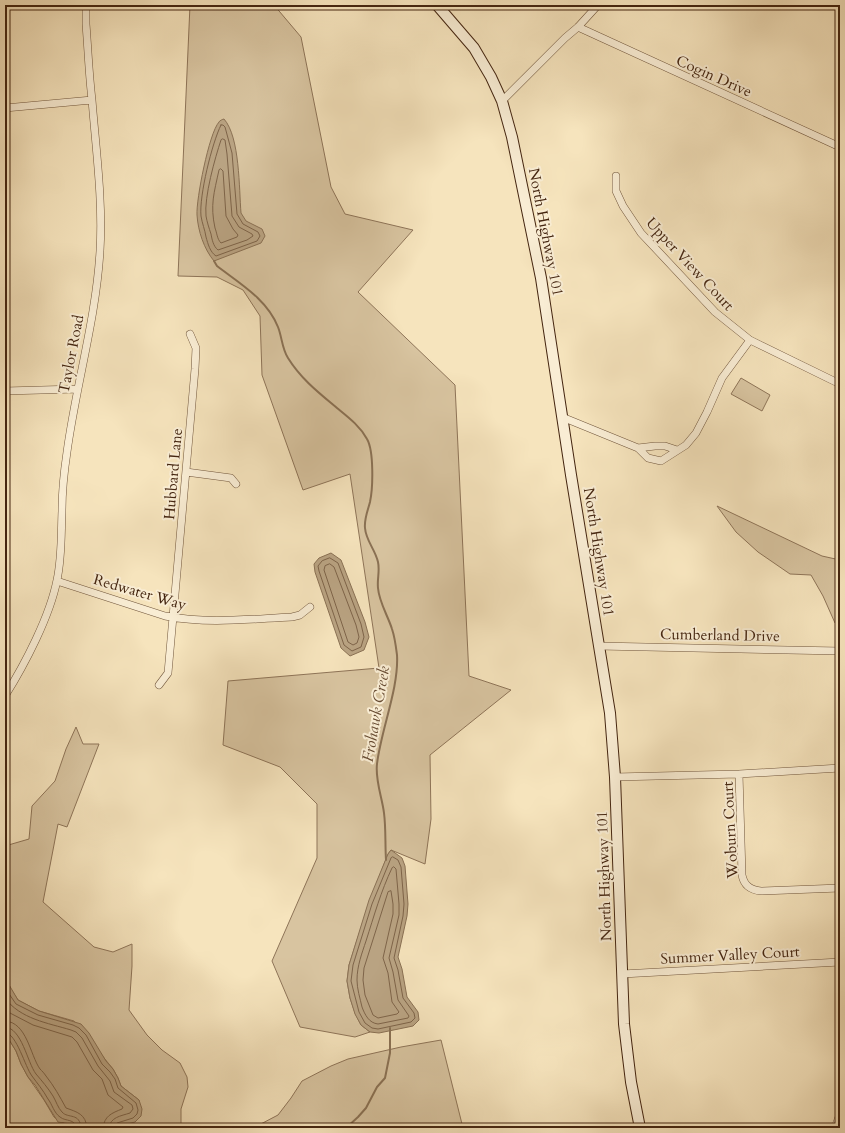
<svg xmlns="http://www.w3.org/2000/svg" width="845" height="1133" font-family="Cardo,serif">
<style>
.green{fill:#d8c4a0;stroke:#8e7458}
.water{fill:#b9a382;stroke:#8a7154}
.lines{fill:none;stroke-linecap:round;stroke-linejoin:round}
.shore{stroke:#7e6449;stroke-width:1}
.stream{stroke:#8a7154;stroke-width:2}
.minor-casing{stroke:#70553b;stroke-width:8}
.secondary-casing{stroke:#442510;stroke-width:12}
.minor{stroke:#f9edd4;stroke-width:7}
.secondary{stroke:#f9edd4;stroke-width:10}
.labels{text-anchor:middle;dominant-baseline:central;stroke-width:4;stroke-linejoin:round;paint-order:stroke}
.street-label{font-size:15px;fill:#442510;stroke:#f9edd4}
.water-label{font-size:16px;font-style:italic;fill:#674b32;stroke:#f9edd4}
</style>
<rect width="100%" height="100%" fill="#f6e4bd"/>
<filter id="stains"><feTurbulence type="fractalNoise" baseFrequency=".005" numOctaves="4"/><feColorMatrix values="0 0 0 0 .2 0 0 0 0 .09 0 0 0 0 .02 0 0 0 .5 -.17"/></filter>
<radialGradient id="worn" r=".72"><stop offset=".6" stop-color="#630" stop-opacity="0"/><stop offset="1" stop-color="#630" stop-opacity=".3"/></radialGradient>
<!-- green -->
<path class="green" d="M190,5H274L301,37L331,187L345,214L413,230L358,292L455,385L469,676L511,690L430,755L431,819L425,864L391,850L388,854L369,903L349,965L347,981L350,998L355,1013L361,1025L370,1032L355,1037L300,1027L272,961L317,858V804L280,767L223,745L228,681L379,668L350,474L303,490L262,375L260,316L243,290L217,277L178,276Z
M741,378L770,395L762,411L731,394Z
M717,506L822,556L840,560V622L835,623L823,596L811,575L790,574L758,552L736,532Z
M76,727L83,744H99L67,827L58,824L43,902L94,947L113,952L132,944V966L129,1010L147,1035L162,1050L180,1063L187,1077L188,1087L181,1109V1128H112L135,1121L139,1100L121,1086L118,1078L113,1069L74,1021L39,1011L18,1000L7,983L5,978V846L29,839L32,806L55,781L66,749Z
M5,1033L16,1051L21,1064L28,1077L44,1100L54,1117L63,1123L70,1124L73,1128H5Z
M441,1040L463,1128H250L257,1126L278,1115L291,1098L302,1081L331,1066L348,1059L401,1047Z"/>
<!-- water -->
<path class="water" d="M224,119C240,137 239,189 241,213L246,221L262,229L265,236L261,243L214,261C204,249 198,231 197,215C196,200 209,133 219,122C219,121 223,119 224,119Z
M331,553L341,560L365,622L369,637L364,650L350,656L341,648L315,572L314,564L319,558Z
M391,850L402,858L405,866L408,904L407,916L398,957L402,969L407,997L418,1012L419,1020L413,1026L379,1033L370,1032L361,1025L355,1014L350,998L347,981L349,965L369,900L388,854Z
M5,978L18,1000L39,1011L81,1024L89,1033L106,1061L113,1069L118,1078L121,1086L139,1100L142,1109L141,1116L135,1122L112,1128H73L70,1124L58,1122L35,1085L28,1077L21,1064L16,1051L5,1033Z"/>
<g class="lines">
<!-- shore -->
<path class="shore" d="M221,125H223L225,127L232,153L237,214L243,224L258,232L260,236L257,241L216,256C210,252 208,244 206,237C205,230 202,223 201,216C199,196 212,143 221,125Z
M223,139L225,140L227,154L232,216L239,227L252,234L253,236L247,240L218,250C213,246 212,239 211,234C209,228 207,222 206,216C204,197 215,158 221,140Z
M221,169L223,171L226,216L233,229L238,235L237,237L221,243C217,239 217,233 215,228C210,205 214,193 219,170Z
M330,558L338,563L361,624L364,637L361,647L352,651L344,645L319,571L318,566L322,561Z
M330,564L334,567L356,625L359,637L357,643L353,645L348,642L324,570L325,566Z
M393,857L398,860L401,867L404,904L403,916L394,958L398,970L403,998L414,1013L415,1018L411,1022L378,1029L372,1028L365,1023L359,1012L351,981L353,965L372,904L391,858Z
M394,867L396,869L399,904V915L389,958L393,972L398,1000L409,1016L408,1018L378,1024C369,1023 365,1015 362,1007C360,998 357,989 357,980C357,966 362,953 366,941C374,916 381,891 392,868Z
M391,891L393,904V914L383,958L388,973L392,1002L399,1012L397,1014L378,1018L373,1015L365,995L363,980L364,968L388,892Z
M5,988L16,1004L38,1015L73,1025L79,1028L86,1035L102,1064L110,1072L115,1079L118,1088L136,1103L138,1110L137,1114L133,1118L117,1123L114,1128
M5,998C20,1019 48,1023 71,1030L76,1032L82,1038L98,1066L110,1081L114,1092L132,1105L133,1109L130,1113C121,1116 110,1117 109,1128
M5,1008L10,1013L33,1025L72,1037L77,1042L93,1070L102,1079L108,1095L123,1107L122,1109C112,1113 104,1116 103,1128
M5,1021C27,1022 30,1055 40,1069C42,1071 44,1073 46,1076C54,1086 60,1097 66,1108C77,1112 86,1114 87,1128
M5,1027C22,1028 27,1062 36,1074C42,1081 48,1088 53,1096C56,1101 58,1108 62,1112C68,1119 80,1112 81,1128
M5,1032C17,1034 25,1067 32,1076C37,1083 43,1090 48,1099C52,1104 54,1113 60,1117C66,1122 75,1118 76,1128"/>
<!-- stream -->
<path class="stream" d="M214,261L217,266C239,283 267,299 278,327C282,337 282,349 288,358C301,379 319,393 337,408C348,417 360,426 367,439C374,451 373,488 370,502C368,510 364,519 365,528C366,541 375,549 378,562C380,571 377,579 378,588C379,602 388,616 392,629C395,638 396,647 397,655C399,688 381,730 377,764C375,780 382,797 384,813C386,828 385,844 386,860
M63,1123L65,1128
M346,1128L358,1117L366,1108L377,1087L385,1078L390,1053V1028"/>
<defs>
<path id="minor" d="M578,27L840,147
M502,101L565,38L578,27L598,5
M5,108L92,100
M616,176V191L623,206L641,233L715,312L750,340L840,384
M5,391L77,389
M562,417L638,448L648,458L661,461L686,445L696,433L707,412L722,378L750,340
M638,448L655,446H665L677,450
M186,472L231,478L236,484
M57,581L165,616C208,624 249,619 292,617L300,615L310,607
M599,646L840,651
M159,685L168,673L195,369L196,348L190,334
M5,696C25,664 50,616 57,580C62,557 61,534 62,511C62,491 64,472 67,452C76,385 96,319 100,251C103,201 96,150 92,100C89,75 88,49 86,24V5
M739,774L742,875C744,886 751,890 761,891L840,888
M615,777L739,774L840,768
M622,974L840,962
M835,1128L840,1114"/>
<path id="secondary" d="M437,5L474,48L491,77L502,101L512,137L541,278L571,475L610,713L615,777L624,1024L631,1082L640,1128"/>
</defs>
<!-- minor casing -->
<use href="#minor" class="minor-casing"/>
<!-- secondary casing -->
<use href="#secondary" class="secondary-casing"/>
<!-- minor -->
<use href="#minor" class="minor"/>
<!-- secondary -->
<use href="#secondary" class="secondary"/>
</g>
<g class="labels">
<!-- street labels -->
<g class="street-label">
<text transform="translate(714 76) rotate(24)">Cogin Drive</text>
<text transform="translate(546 232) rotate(79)">North Highway 101</text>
<text transform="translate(690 264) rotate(47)">Upper View Court</text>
<text transform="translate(71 354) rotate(-79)">Taylor Road</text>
<text transform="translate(173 474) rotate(-85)">Hubbard Lane</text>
<text transform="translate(599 552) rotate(81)">North Highway 101</text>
<text transform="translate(140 592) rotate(16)">Redwater Way</text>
<text transform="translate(720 635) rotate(1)">Cumberland Drive</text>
<text transform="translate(730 830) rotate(-93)">Woburn Court</text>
<text transform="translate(604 876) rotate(-92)">North Highway 101</text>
<text transform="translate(730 955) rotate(-3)">Summer Valley Court</text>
</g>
<!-- water labels -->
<g class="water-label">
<text transform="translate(376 714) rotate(-80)">Frohawk Creek</text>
</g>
</g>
<!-- margin -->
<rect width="845" height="1133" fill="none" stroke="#f6e4bd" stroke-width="20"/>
<rect x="6" y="6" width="833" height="1121" fill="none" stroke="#442510" stroke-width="2"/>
<rect x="10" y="10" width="825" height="1113" fill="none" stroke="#442510"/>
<rect width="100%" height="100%" filter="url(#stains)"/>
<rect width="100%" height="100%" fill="url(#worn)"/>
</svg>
